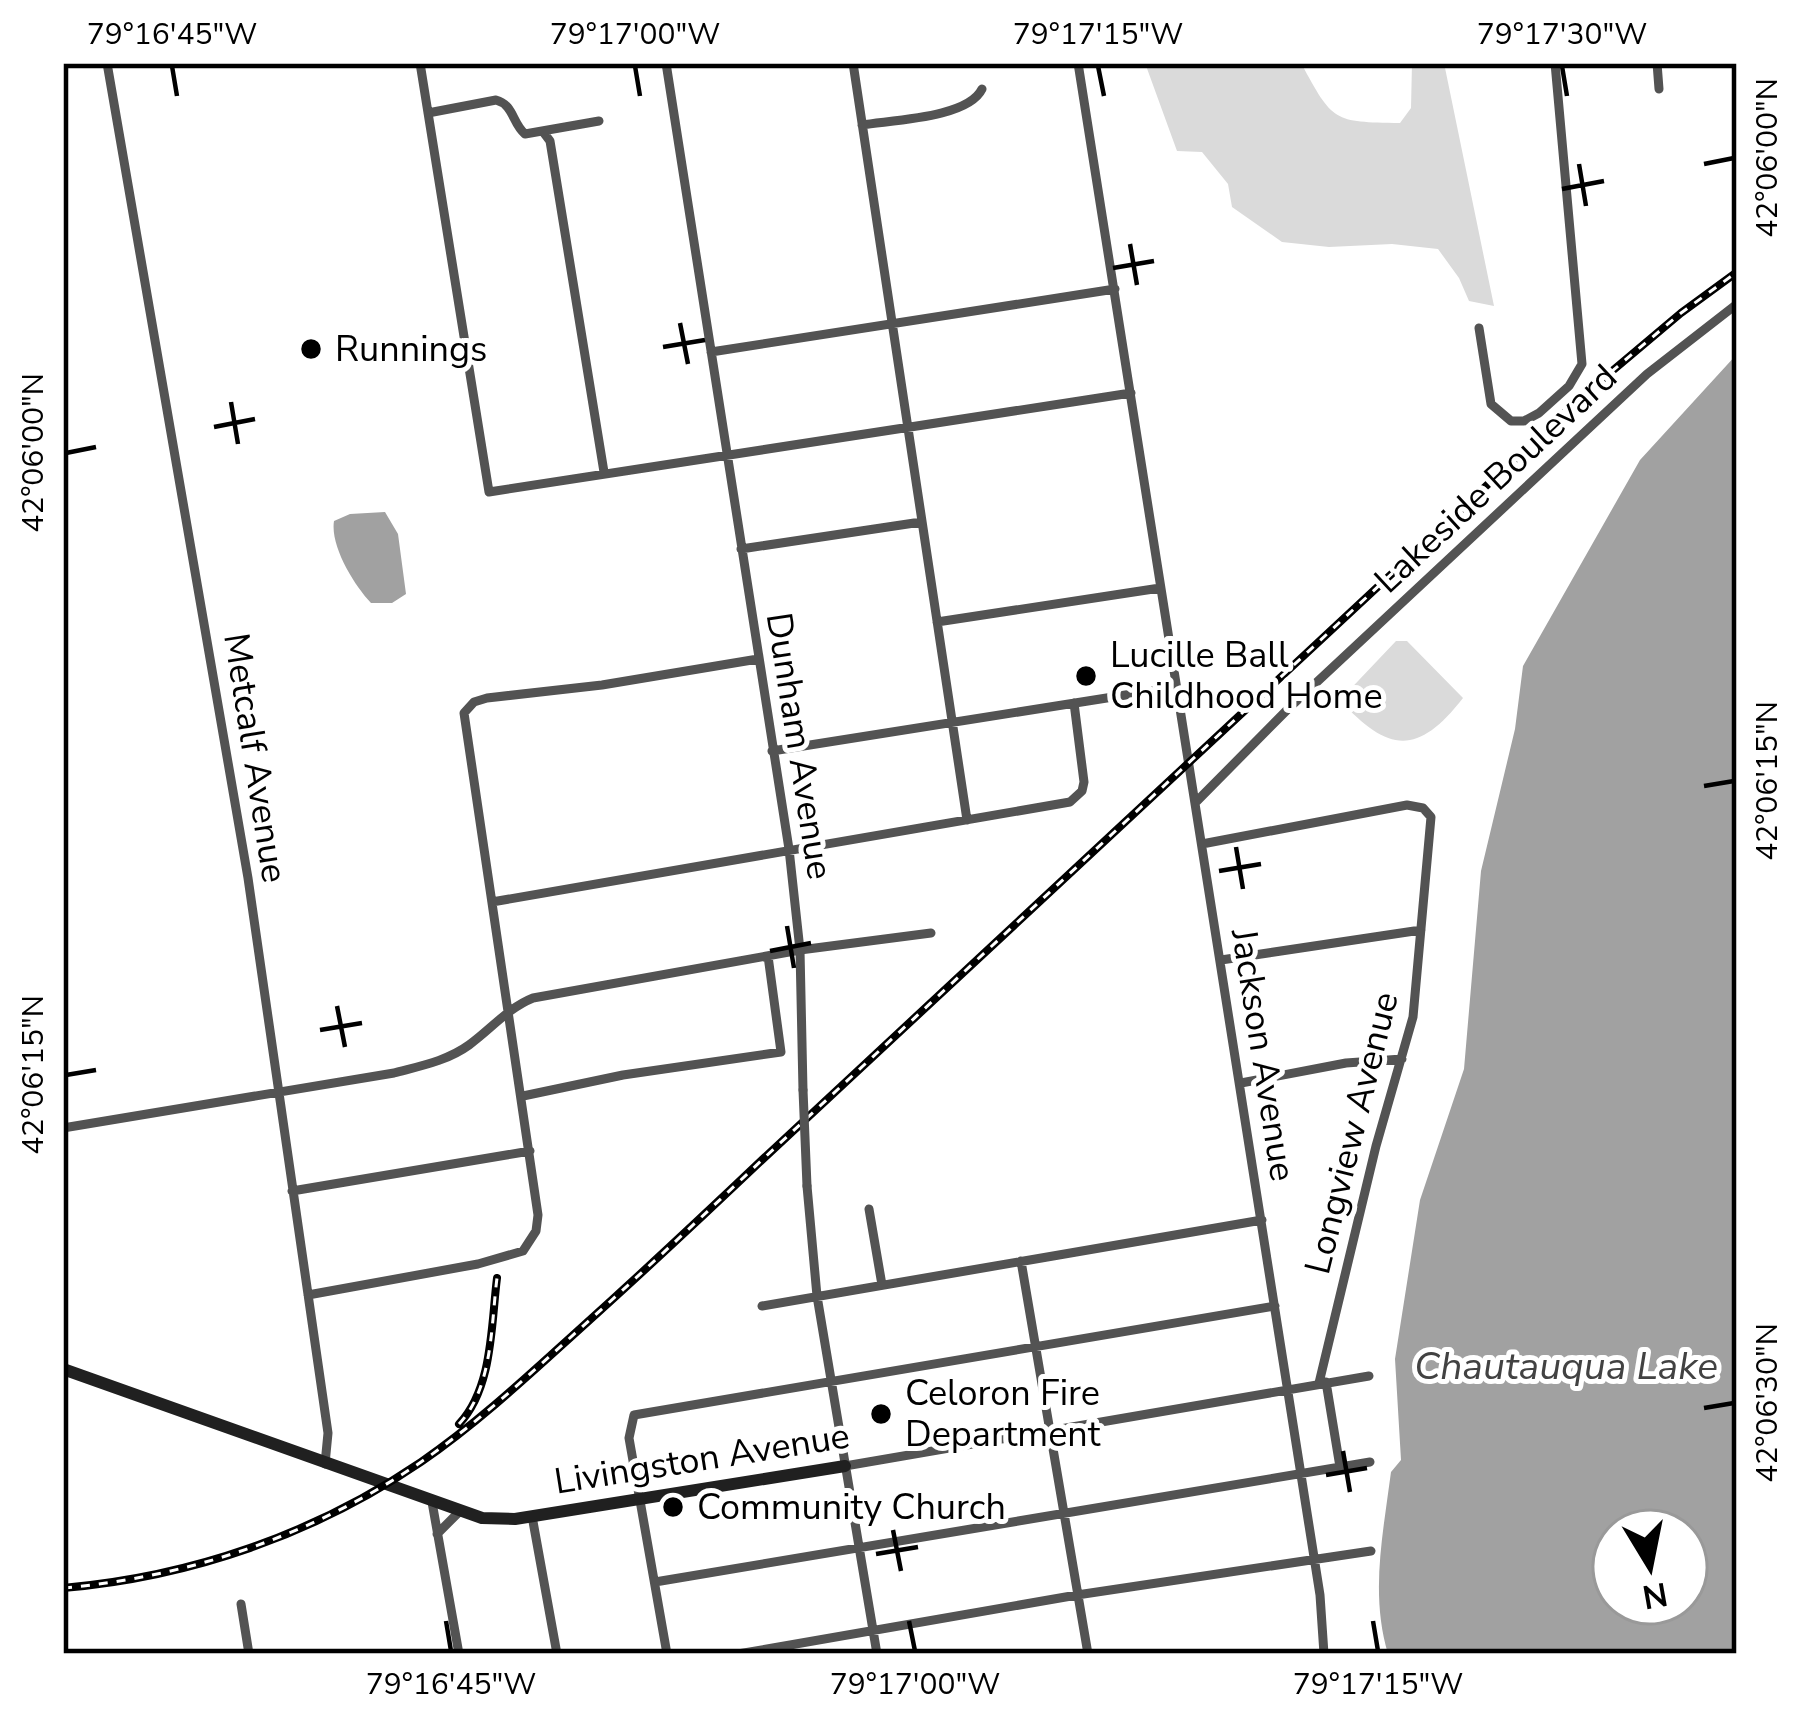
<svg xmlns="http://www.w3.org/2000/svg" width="1800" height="1717" font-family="'Nunito Sans',sans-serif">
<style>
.green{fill:#dadada}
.water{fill:#a1a1a1;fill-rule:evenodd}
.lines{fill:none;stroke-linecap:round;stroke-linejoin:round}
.street{stroke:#535353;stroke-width:9}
.secondary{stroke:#202020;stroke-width:12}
.rail-casing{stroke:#000;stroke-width:8}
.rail{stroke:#fff;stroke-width:3;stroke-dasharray:9;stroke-linecap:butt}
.street-bridge{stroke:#535353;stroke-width:9}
.ticks{fill:none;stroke:#000;stroke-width:4.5}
.poi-dot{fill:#000;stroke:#fff;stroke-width:4.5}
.labels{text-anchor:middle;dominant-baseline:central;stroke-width:10;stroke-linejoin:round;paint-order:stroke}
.poi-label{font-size:36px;fill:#000;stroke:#fff;text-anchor:start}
.street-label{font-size:36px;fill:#000;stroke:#fff}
.water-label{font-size:39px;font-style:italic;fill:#424242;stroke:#fff}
.neatline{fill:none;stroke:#000;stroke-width:4.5}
.ticks-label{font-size:30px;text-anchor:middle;fill:#000}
</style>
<rect width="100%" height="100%" fill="#fff"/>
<!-- green -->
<path class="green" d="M1145,63H1301C1333,122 1333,122 1400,123L1411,108L1412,63H1444L1494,306L1469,301L1459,278L1438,249L1392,244L1329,247L1282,242L1232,207L1228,184L1202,152L1177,151Z
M1396,641H1407L1463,698C1418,756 1388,753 1340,700Z"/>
<!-- water -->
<path class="water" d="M1737,354V1654H1388C1370,1594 1383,1534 1391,1472L1401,1460L1395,1359L1420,1200L1464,1069L1481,871L1515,729L1523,666L1640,460ZM1614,1531H1686V1603H1614Z
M385,512L398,534L406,594L392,603H371C354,585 330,546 334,521L350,514Z"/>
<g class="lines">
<!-- street -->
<path class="street" d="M107,63L248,878L328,1433L325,1464
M420,63L489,492L1131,393
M666,63L789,849L800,950L803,1090
M853,63L967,820
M1078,63L1320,1595L1324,1654
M1657,63L1659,89
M428,113L496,100C514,105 512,123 525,134L599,121
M862,125C892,120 968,118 982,89
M544,133L550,141L604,472
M1479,328L1491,404L1511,421H1524L1539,413L1569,386L1582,364L1555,63
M711,352L1115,289
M741,549L921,522
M937,622L1160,588
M772,751L1176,687
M1196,802L1288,709L1647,374L1737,304
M1202,844L1407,805L1423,808L1431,817L1413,1017L1376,1146L1319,1383
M492,902L1070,802L1082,791L1084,782L1074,703
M1221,960L1421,930
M1241,1083L1346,1063L1402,1059
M523,1096L623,1075L781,1052L768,956
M63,1128L394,1073C420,1066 447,1061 469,1045C491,1029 508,1008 533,998L800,950L931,933
M807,1186L817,1296L877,1654
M292,1191L530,1151
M869,1209L882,1285
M1021,1261L1088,1654
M308,1295L478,1264L523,1251L536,1231L538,1215L464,713L474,702L487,698L602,685L758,659
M762,1306L1262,1220
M1326,1382L1340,1467
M845,1466L1369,1376
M432,1502L459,1654
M532,1516L557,1654
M437,1534L459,1512
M655,1582L1370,1462
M241,1604L249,1654
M667,1654L629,1438L634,1415L1275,1306
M738,1654L1077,1595L1371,1551"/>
<!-- secondary -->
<path class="secondary" d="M63,1369L482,1518L515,1519L845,1466"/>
<defs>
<path id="rail" d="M459,1424C493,1388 491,1325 497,1278
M63,1588C191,1577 315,1534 421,1462C479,1422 530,1374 582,1327C643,1272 703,1216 763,1159L1586,393L1681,313L1737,272"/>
</defs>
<!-- rail casing -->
<use href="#rail" class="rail-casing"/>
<!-- rail -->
<use href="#rail" class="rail"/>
<!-- street-bridge -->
<path class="street-bridge" d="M803,1090L807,1186"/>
</g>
<!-- ticks -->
<path class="ticks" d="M172,66L177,96M635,66L640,96M1098,66L1104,96M1562,66L1567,96M1579,164L1586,206M1704,164L1734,158M1562,189L1604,181M1130,244L1137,285M1113,268L1154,261M680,323L688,364M663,347L705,340M231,402L238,444M214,427L255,419M66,453L96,447M1704,786L1734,781M1236,847L1243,889M1219,871L1261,864M787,926L794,968M770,951L811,943M337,1006L345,1047M320,1030L362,1023M66,1075L96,1070M1704,1408L1734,1403M1343,1451L1350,1492M1326,1475L1367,1468M893,1530L901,1571M876,1554L918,1547M446,1621L451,1651M909,1621L915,1651M1373,1621L1378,1651"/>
<!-- markers -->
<g class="poi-dot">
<circle cx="311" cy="349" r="12"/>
<circle cx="1086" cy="676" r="12"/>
<circle cx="881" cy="1414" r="12"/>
<circle cx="673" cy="1507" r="12"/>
</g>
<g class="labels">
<!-- poi labels -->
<g class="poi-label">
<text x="335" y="349">Runnings</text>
<text x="1110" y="655">Lucille Ball<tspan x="1110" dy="41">Childhood Home</tspan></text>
<text x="905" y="1393">Celoron Fire<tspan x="905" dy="41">Department</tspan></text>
<text x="697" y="1507">Community Church</text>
</g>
<!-- street labels -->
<g class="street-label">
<text transform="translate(1496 479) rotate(-43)">Lakeside Boulevard</text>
<text transform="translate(799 746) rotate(81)">Dunham Avenue</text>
<text transform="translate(255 758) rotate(81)">Metcalf Avenue</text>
<text transform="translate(1263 1055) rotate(81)">Jackson Avenue</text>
<text transform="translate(1352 1133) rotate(-76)">Longview Avenue</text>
<text transform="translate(702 1459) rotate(-9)">Livingston Avenue</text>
</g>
<!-- water labels -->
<g class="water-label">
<text x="1566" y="1366">Chautauqua Lake</text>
</g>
</g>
<!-- border -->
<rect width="1800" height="1717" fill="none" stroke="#ffffff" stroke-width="132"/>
<!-- north arrow -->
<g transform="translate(1650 1567) rotate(170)"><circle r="57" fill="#ffffff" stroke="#999999" stroke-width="3"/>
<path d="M0-9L21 45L0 30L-21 45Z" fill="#000000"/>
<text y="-18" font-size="33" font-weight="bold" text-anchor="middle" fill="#000000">N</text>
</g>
<rect x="66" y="66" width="1668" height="1585" class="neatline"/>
<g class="ticks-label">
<text x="172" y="44">79°16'45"W</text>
<text x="635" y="44">79°17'00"W</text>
<text x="1098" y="44">79°17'15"W</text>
<text x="1562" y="44">79°17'30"W</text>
<text transform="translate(1767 158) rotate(-90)" y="10">42°06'00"N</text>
<text transform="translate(33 453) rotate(-90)" y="10">42°06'00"N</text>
<text transform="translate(1767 781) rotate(-90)" y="10">42°06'15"N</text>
<text transform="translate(33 1075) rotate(-90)" y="10">42°06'15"N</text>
<text transform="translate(1767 1403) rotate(-90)" y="10">42°06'30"N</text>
<text x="451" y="1694">79°16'45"W</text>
<text x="915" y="1694">79°17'00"W</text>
<text x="1378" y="1694">79°17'15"W</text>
</g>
</svg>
